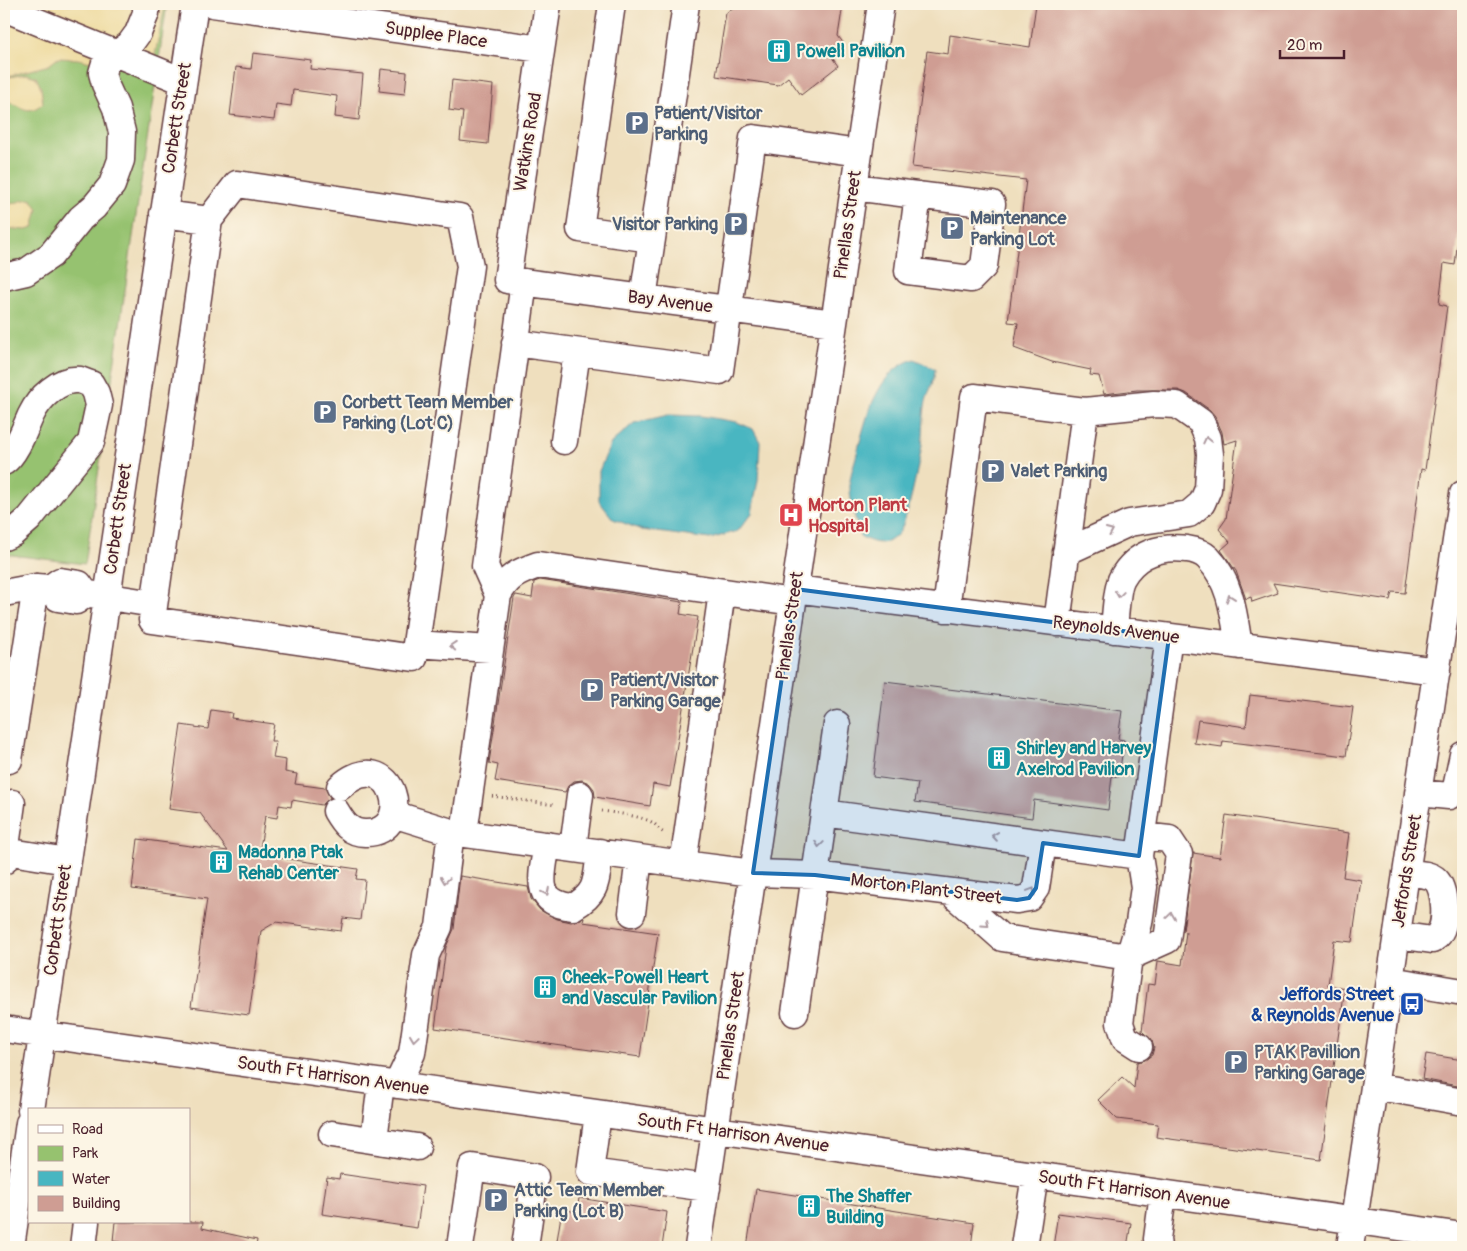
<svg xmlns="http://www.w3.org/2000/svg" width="1467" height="1251" font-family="Pangolin,sans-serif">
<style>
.green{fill:#96c26f;stroke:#70704d}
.sand{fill:#eeda9e;stroke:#9c7c64}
.water{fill:#48b6c1;stroke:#496a76}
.building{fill:#cf9d93}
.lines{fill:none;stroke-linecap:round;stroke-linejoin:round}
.minor-casing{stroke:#633c41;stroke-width:29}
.path{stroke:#633c41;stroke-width:3;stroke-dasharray:1 4;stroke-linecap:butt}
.minor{stroke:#fff;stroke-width:26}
.oneway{stroke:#ae9aa0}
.marked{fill:#1f6fb2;fill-opacity:0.2;stroke:#1f6fb2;stroke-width:4;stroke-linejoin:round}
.labels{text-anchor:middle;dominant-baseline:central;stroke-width:4;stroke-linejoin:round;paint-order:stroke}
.street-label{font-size:18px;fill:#4a1f2b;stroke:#fcf5e5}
.culture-label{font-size:18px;font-weight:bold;fill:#0d838f;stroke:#fcf5e5;text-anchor:start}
.service-label{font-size:18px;font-weight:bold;fill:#4e5e75;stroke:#fcf5e5;text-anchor:start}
.health-label{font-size:18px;font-weight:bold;fill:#be3a42;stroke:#fcf5e5;text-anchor:start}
.transit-label{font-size:18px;font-weight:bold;fill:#164399;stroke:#fcf5e5;text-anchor:end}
</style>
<rect width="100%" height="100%" fill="#fcf5e5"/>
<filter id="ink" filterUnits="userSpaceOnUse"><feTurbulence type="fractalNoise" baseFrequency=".02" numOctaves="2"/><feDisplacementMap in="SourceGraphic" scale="10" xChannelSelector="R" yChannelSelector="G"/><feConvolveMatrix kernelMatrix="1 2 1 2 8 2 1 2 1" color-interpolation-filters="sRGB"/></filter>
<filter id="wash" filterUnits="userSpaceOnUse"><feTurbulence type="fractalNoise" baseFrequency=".0096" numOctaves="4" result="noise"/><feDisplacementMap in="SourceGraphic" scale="20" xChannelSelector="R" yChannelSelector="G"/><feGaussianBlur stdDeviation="1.12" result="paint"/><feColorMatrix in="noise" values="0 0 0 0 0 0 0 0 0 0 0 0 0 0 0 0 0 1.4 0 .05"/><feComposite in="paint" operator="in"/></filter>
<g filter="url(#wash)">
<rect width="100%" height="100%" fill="#efdfbe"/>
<!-- green -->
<path class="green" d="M4,4H167L85,564L4,554Z"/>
<!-- sand -->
<path class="sand" d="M4,4H142L141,14L94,63L79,59L58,58L49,65L4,77Z
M150,4H165L154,60L132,49Z
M26,74L36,77L41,88L43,103C26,118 21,104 4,100V78Z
M28,199L32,200L38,209L33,228L26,230L4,228V206Z"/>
<!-- water -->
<path class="water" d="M914,359L935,369C935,382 927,393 925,406C923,419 924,432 922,445C919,461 907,525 898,534C887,547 873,544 860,536C856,519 849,501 850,483C850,474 855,462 857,453C866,419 876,371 914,359Z
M668,415L701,416L737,422L753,429L760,442L758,480L752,513L738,531L710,539L642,530L613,519L599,501V471L611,443L634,423Z"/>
<g id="blocks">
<!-- building -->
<path class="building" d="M738,4H843L838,36L845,45L831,56L838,66L801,95L788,77L778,85L716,76L726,13Z
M1036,4H1463V197L1455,265L1444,263L1439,304L1447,306L1425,470L1421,469L1405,593L1392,592L1390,600L1273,583L1278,593L1252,602L1251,597L1246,599L1236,571L1221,550L1230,542L1219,529L1226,519L1237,440L1224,444L1222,432L1215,416L1210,410L1186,393L1178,390H1137L1104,394L1099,376L1090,375L1091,370L1052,362L1014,348L1018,323L1008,322L1026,180L912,167L927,51L948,54L950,35L1030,47Z
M253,53L311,60L310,69L363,74L359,120L335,117L337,96L293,90L291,106L276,104L274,120L230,115L236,67L251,69Z
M381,69L407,72L405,94L379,91Z
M452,80L493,85L488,144L460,141L463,112L449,110Z
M540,580L682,602L680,614L698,617L670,787L653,784L650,806L595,797L594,789L589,783L582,780L574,781L568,786L565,792L495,781L498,765L489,763L514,598L516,595L532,598L534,582Z
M885,681L1122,711L1118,739L1124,740L1119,777L1112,776L1108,810L1034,800L1032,818L915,802L918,783L873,777Z
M1250,695L1353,707L1346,756L1223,741L1222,747L1194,743L1198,720L1246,727Z
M211,710L232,713L231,718L274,724L271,741H276L273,758L286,760L285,772L297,774L295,784L325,788L330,798L322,805L292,800L291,807L279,805L277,818L265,816L259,855L358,869L356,879L365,880L360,920L343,918L341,931L276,922L261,931L249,1015L191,1007L207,899L132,889L138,839L228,851L200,813L169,809L181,725L208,729Z
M1226,815L1349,833L1343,877L1361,880L1352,942L1334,940L1328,985L1345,988L1321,1160L1156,1137L1158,1124L1117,1119L1098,1100L1122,1077L1134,1088L1137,1062L1145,1060L1152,1055L1154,1048L1152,1041L1142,1031L1148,984L1155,985L1158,961L1182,965L1186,932L1183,931L1193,853L1220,857Z
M460,876L528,887L531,899L540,910L557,919L571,922L584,918L583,922L658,933L640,1057L435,1028L446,947L454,929Z
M1426,1054L1463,1060V1087L1422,1079Z
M340,1174L423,1186L417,1228L322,1214L327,1177L339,1179Z
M756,1189L974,1223L971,1247H848L814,1242L813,1247H747Z
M579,1198L667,1212L662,1247H556L562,1209L577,1212Z
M1058,1213L1131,1223L1127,1247H1053Z
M115,1222H203L202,1228L257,1240L256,1247H125V1243L113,1241Z"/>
</g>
</g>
<g filter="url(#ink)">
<use href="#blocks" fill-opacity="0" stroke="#633c41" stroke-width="1"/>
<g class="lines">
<defs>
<path id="minor" d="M212,4L541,49
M548,4L507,280L834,323
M612,4L580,229L652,239L643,298
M4,8L183,81
M237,184L460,217L470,266L414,658L152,620L209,220Z
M854,187C900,193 946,199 992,204L984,266L971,279L908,271L918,195
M163,214L209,220
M652,239L686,4
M4,277L26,272L51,255L81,218L94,207L112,185L121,160L122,132L116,108L105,84L102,73L105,63L130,44L138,33L146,13V4
M515,343L720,371L753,138L859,153
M564,441L577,352
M4,462C16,454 25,428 31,415C39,398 59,378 80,380C83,381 87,383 91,384L96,393L99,405L91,442L29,519L13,533L4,537
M60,581L79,584L86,594L76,601L58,598L50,588Z
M795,589L1437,671
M4,593L36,587L50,588
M90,594L154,604
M498,595L485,566L524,282
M946,609L974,397L1085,411L1154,404L1177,405L1201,422L1208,438L1210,454L1208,489L1202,503L1189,514L1129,523L1066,552
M1057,623L1085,411
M1114,630C1115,618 1117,586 1122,578C1136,553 1161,546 1187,549C1194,550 1203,553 1208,558C1231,582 1234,615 1239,646
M416,644L490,649
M4,759L9,760L36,587
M1418,793L1449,796L1456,788L1463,755
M336,811C343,823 350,833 365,833C418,834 393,740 340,787
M824,813L1139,856L1169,637
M393,814L451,832L683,864L753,873L815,875L1017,900L1029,898L1036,888L1043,843
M464,833L498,595C508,576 518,572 538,565L793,602
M547,845C542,875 532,903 573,907C599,893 596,879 600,852
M573,848L580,795
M5,851L67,861
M1139,856L1144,887L1139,923L1129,957L1120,1023L1125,1038L1139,1047
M4,861L12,803
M683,864L722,592
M950,892L1002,938L1129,957L1167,940L1179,854L1169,839L1142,836
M632,913L639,858
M1397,935L1432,940C1434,938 1439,936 1440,932C1447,921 1445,889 1436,880C1429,873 1416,874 1406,873
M1390,980L1463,992
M795,1013L837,724
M4,1029L1463,1236
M397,1085L412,1053L426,955L439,927L451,832
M1374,1086L1463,1102
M31,1110L195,4
M598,1114L590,1172L707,1188
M332,1134L417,1147
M374,1140L381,1083
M11,1247L29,1123
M83,1247L86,1222
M460,1247L472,1167L535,1177L525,1247
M698,1247L881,4
M1024,1247L1035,1175
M1158,1247L1157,1239L1163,1194
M1350,1247L1463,494"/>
</defs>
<!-- minor casing -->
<use href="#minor" class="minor-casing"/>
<!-- path -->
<path class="path" d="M492,796L555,805
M602,811C615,813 643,816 653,823C658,826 659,831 665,833"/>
<!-- minor -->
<use href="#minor" class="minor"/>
</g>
<!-- one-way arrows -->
<defs><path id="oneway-chevron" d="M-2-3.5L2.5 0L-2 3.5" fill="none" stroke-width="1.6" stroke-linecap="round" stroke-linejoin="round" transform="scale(1.25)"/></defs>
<g class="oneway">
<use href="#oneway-chevron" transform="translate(1207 440) rotate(-103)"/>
<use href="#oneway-chevron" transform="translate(1110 531) rotate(-24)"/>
<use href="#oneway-chevron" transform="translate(1119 594) rotate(98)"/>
<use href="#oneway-chevron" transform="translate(1230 598) rotate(-109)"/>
<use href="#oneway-chevron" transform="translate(453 646) rotate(-176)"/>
<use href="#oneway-chevron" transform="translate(995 836) rotate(-172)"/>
<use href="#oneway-chevron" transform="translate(819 844) rotate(98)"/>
<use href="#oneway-chevron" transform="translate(445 880) rotate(98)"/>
<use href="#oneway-chevron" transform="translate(1032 891) rotate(-59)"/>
<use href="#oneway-chevron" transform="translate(546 892) rotate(64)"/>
<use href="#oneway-chevron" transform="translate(1171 916) rotate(-82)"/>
<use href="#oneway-chevron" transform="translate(986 924) rotate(42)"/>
<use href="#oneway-chevron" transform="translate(414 1038) rotate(98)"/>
</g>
</g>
<!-- marked area -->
<path class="marked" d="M795,589L1169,637L1139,856L1043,843L1036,888L1029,898L1017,900L815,875L753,873Z"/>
<!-- icons -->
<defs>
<symbol id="building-square" viewBox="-11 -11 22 22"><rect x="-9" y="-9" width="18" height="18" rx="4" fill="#0f9aa8" stroke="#fcf5e5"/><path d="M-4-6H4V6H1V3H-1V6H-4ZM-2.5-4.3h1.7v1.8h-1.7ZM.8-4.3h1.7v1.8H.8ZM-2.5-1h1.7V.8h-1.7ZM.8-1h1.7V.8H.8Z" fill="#fff"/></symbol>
<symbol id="parking-square" viewBox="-11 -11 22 22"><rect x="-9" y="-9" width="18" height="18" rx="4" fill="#5c6f8a" stroke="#fcf5e5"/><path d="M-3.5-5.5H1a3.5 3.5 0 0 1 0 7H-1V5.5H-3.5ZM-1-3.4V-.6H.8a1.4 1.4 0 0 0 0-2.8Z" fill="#fff"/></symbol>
<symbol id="hospital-square" viewBox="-11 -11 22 22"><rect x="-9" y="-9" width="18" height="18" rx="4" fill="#e0444e" stroke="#fcf5e5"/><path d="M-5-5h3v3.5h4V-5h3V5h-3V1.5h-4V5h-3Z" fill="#fff"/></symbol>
<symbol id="bus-square" viewBox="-11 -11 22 22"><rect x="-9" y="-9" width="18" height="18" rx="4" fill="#1a4fb4" stroke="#fcf5e5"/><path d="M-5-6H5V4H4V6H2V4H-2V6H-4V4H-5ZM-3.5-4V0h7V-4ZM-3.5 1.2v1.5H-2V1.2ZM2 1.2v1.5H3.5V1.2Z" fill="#fff"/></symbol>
</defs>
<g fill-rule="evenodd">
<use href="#building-square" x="765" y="37" width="28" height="28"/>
<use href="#parking-square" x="623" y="109" width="28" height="28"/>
<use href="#parking-square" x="722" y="210" width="28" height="28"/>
<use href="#parking-square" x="938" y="214" width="28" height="28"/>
<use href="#parking-square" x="311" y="398" width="28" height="28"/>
<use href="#parking-square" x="979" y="457" width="28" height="28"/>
<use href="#hospital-square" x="777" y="501" width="28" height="28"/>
<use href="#parking-square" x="578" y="676" width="28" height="28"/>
<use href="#building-square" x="985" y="744" width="28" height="28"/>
<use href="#building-square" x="207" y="848" width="28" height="28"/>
<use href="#building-square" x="531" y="973" width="28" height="28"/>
<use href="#bus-square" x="1398" y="990" width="28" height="28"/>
<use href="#parking-square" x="1222" y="1048" width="28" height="28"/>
<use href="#parking-square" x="482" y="1186" width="28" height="28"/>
<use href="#building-square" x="795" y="1192" width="28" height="28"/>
</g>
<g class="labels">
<!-- street labels -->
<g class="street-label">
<text transform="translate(436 35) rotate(8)">Supplee Place</text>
<text transform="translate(177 118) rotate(-81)">Corbett Street</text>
<text transform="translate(528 142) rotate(-81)">Watkins Road</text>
<text transform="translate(848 225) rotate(-82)">Pinellas Street</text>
<text transform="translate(670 302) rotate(7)">Bay Avenue</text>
<text transform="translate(118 519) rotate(-82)">Corbett Street</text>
<text transform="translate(790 626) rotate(-82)">Pinellas Street</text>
<text transform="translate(1116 630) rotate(7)">Reynolds Avenue</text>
<text transform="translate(1407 871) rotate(-81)">Jeffords Street</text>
<text transform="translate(926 889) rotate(7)">Morton Plant Street</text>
<text transform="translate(58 920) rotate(-82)">Corbett Street</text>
<text transform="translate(731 1026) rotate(-82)">Pinellas Street</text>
<text transform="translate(333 1076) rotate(8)">South Ft Harrison Avenue</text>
<text transform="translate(733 1133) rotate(8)">South Ft Harrison Avenue</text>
<text transform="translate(1134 1190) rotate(8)">South Ft Harrison Avenue</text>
</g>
<!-- culture labels -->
<g class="culture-label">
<text x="796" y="51">Powell Pavilion</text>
<text x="1016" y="748">Shirley and Harvey<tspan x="1016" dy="21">Axelrod Pavilion</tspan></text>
<text x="238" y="852">Madonna Ptak<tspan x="238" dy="21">Rehab Center</tspan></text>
<text x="562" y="977">Cheek-Powell Heart<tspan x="562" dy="21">and Vascular Pavilion</tspan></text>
<text x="826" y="1196">The Shaffer<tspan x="826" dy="21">Building</tspan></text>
</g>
<!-- service labels -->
<g class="service-label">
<text x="654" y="113">Patient/Visitor<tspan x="654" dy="21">Parking</tspan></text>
<text x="970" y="218">Maintenance<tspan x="970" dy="21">Parking Lot</tspan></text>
<text x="718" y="224" text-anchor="end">Visitor Parking</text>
<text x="342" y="402">Corbett Team Member<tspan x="342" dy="21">Parking (Lot C)</tspan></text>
<text x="1010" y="471">Valet Parking</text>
<text x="610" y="680">Patient/Visitor<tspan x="610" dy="21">Parking Garage</tspan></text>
<text x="1254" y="1052">PTAK Pavillion<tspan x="1254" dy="21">Parking Garage</tspan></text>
<text x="514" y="1190">Attic Team Member<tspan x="514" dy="21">Parking (Lot B)</tspan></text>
</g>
<!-- health labels -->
<g class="health-label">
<text x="808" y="505">Morton Plant<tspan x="808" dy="21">Hospital</tspan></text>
</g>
<!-- transit labels -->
<g class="transit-label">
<text x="1394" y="994">Jeffords Street<tspan x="1394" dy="21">&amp; Reynolds Avenue</tspan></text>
</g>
</g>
<!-- margin -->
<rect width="1467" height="1251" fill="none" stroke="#fcf5e5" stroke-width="20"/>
<!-- legend -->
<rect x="28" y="1108" width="162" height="115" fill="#fcf5e5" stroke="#b59f9b"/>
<rect x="38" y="1125" width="25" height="8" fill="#ffffff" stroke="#b59f9b"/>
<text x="72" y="1134" font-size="15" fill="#4a1f2b">Road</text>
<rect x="38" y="1146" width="25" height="15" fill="#96c26f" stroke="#b59f9b"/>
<text x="72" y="1158" font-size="15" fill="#4a1f2b">Park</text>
<rect x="38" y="1171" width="25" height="15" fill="#48b6c1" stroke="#b59f9b"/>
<text x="72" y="1184" font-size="15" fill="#4a1f2b">Water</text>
<rect x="38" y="1196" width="25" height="15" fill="#cf9d93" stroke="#b59f9b"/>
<text x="72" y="1208" font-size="15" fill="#4a1f2b">Building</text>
<!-- scale -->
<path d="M1280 50v8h64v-8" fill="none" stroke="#4a1f2b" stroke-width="2.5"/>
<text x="1287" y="50" font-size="15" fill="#4a1f2b" stroke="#fcf5e5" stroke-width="4" paint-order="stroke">20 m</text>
</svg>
